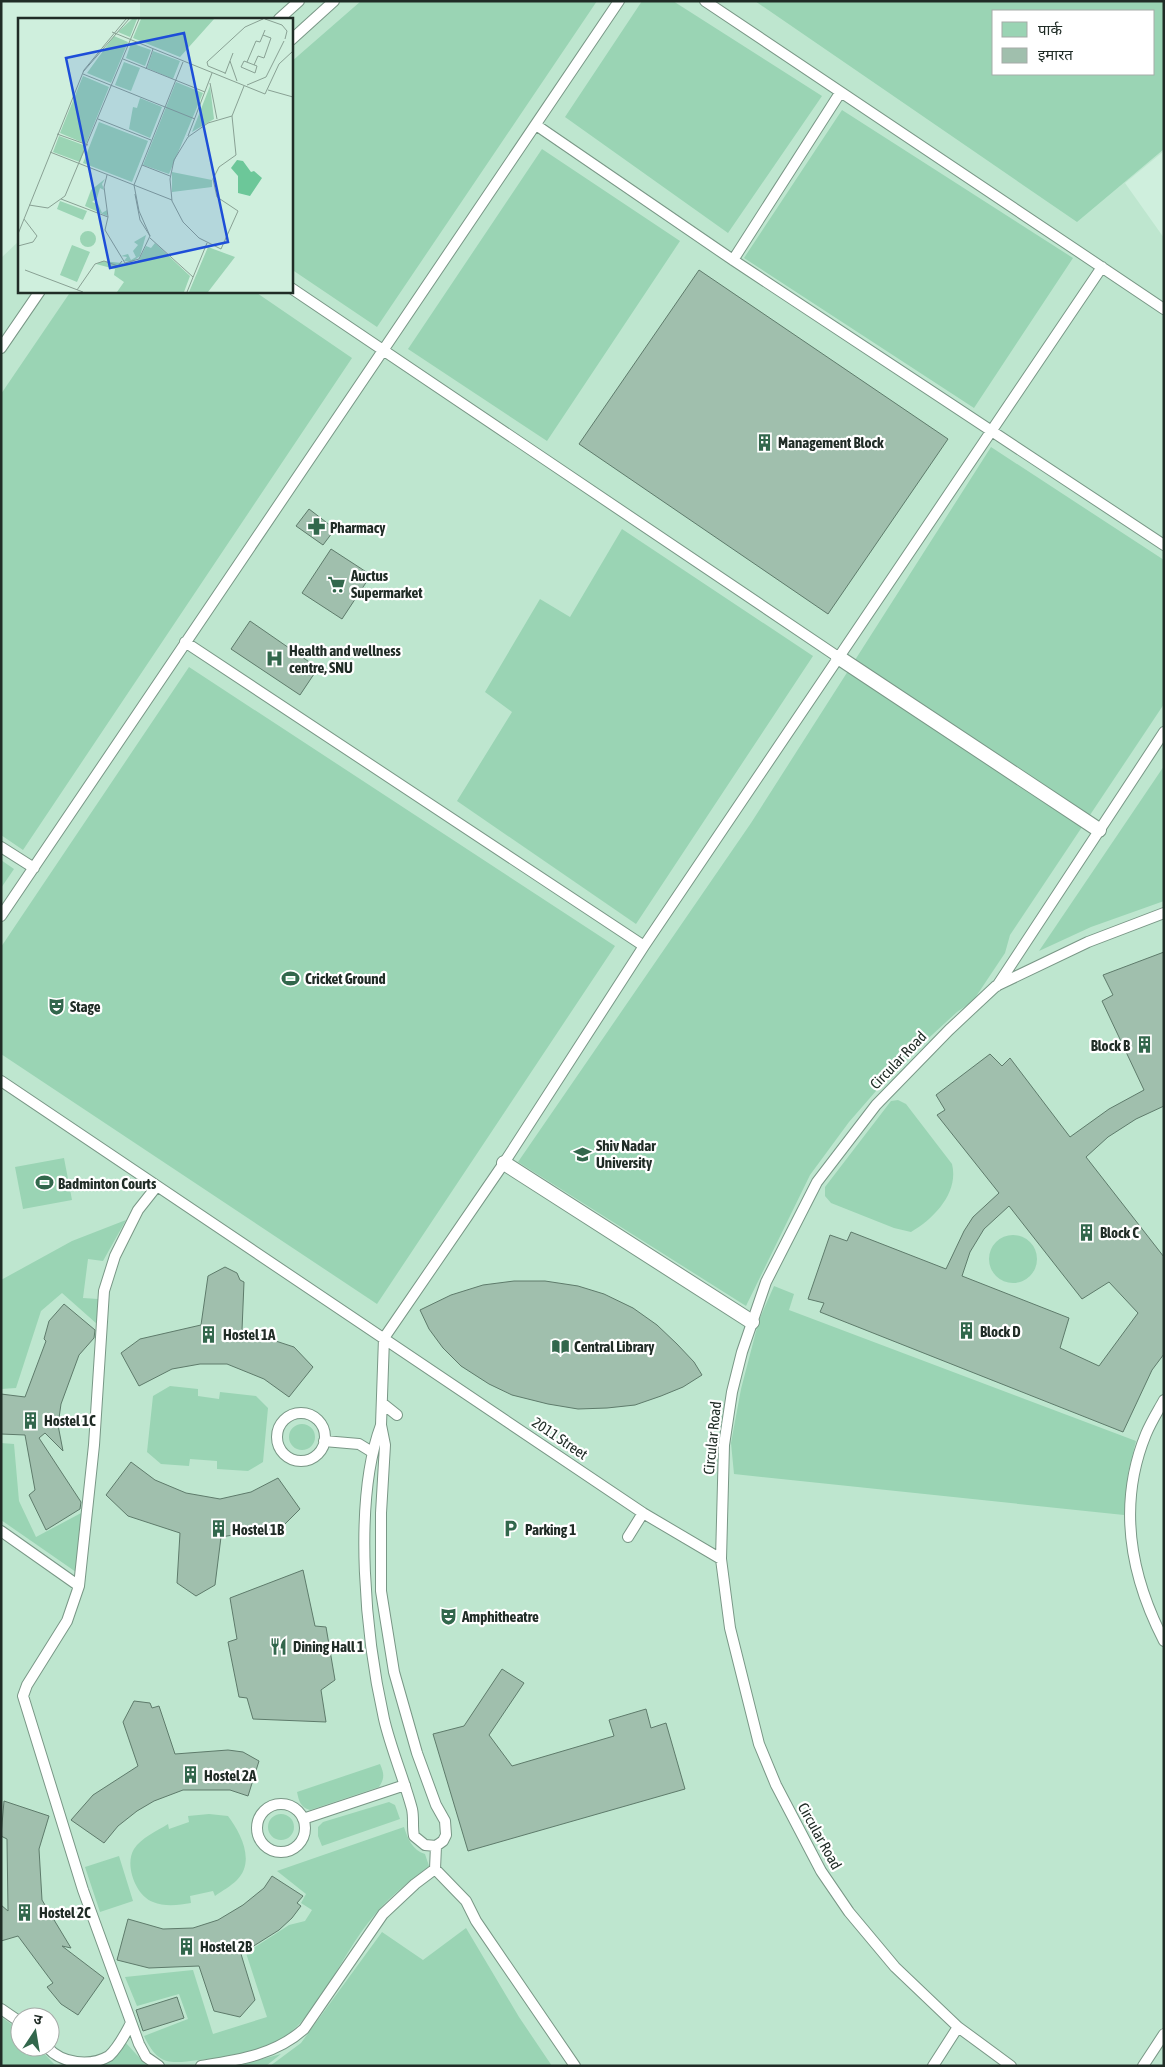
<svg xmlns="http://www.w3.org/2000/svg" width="1165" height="2067" font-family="'Asap Condensed','Noto Sans Devanagari',sans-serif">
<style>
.built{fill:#bee6cf;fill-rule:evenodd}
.green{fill:#9ad4b4;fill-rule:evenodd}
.building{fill:#a0bfad;stroke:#5e7b6b;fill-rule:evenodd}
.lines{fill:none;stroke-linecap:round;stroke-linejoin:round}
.service-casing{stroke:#799786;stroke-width:12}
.pedestrian-casing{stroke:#799786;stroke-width:16}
.service{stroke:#fff;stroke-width:10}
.pedestrian{stroke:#fff;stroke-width:14}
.labels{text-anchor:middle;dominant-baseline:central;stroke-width:4.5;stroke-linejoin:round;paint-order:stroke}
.poi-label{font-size:15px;font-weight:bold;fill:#202c26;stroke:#fff;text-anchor:start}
.street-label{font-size:15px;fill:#202c26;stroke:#fff}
.inset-road{fill:none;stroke:#89a194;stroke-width:1}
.view{fill:#1d4ed8;fill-opacity:0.15;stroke:#1d4ed8;stroke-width:2.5}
.inset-edge{fill:none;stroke:#202c26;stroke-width:2.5}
</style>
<rect width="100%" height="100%" fill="#cfefdd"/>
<!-- built -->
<path class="built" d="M140,1H1164V151L1125,183L1164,238V2066H1V258L19,241V291H291V19H140ZM994,11H1154V74H994ZM20,2017H50V2047H20Z"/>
<!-- green -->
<path class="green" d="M361,1H597L377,327L291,269V62Z
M642,1H673L822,96L728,233L565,117Z
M755,1H1164V149L1077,222ZM994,11H1154V74H994Z
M842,110L1073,258L974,408L744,258Z
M542,149L680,241L547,441L408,349Z
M71,291H254L352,358L23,850L1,835V394Z
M991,447L1164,560V704L1010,935L1005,953L973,1001L957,1012L896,1068L849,1122L810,1175L746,1306L518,1162L751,823Z
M622,529L813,656L636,924L457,801L512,712L485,692L540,599L570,617Z
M189,667L615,946L377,1304L1,1054V947Z
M1164,766V901L1091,927L1039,951Z
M1,860L14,869L1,888Z
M898,1100L906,1104L952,1164C959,1192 935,1218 911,1232L894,1228L831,1203L825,1196V1187L891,1101Z
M64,1158L72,1200L23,1209L15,1167Z
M126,1220L103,1261L88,1259L83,1298L98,1299L97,1324L62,1293L41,1311L16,1388L1,1389V1280L72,1241Z
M989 1259a24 24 0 1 1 48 0a24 24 0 1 1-48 0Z
M774,1286L794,1294L789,1310L1136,1441L1128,1473L1124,1515L734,1474L731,1443L741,1389L759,1320Z
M170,1386L198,1389V1396L219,1399L220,1392L256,1396L268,1408L263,1462L248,1471L217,1469V1461L190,1459L189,1466L161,1464L147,1452L153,1396Z
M289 1437a13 13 0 1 1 26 0a13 13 0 1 1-26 0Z
M1,1443L14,1444L19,1501L36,1537L83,1512L76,1572L1,1520Z
M380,1764C384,1773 385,1778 379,1787L310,1810C300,1807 299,1801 297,1792Z
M389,1802L395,1805L400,1819L322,1846L318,1836V1827L323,1822Z
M268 1827a13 13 0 1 1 26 0a13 13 0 1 1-26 0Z
M209,1814L228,1816C240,1832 256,1861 237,1880C231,1886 222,1891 215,1896L213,1891L190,1896L191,1903C179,1905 165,1907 153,1902C136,1896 124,1865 134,1849C141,1838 157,1831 168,1824L169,1829L189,1822L188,1816Z
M404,1827C408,1839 412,1850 425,1854L429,1866C407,1883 385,1900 368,1923C344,1953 316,2015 286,2036C262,2053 227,2057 199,2060C168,2064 158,2065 144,2036L188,2019L179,1994L137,2006L125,1977L193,1970L213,2034L267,2017L246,1953L289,1925L305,1921L312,1910L301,1903L306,1894L277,1871Z
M119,1856L133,1901L100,1912L85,1867Z
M466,1928L519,2017L552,2066H270L301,2043L382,1932L423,1960Z
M1,2017L20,2030V2047H38L54,2064L61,2066L1,2065Z
M126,2043L147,2066H99L114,2059Z
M281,2054L266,2066H236Z"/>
<!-- building -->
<path class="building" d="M699,270L948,439L828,614L579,444Z
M309,509L335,529L323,545L296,526Z
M331,549L371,575L342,619L302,593Z
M250,621L318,668L300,695L231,649Z
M1164,952V1106L1136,1119L1108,1137L1086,1157L1164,1257V1354L1152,1370L1123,1432L820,1312L824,1303L808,1299L830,1235L847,1241L851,1232L946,1269L964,1231L973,1217L999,1193L937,1115L945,1110L936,1095L990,1054L1002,1066L1010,1058L1070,1137L1109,1109L1144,1090L1102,1001L1113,995L1103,975ZM1009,1206L1082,1299L1109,1282L1138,1313L1099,1366L1060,1348L1069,1318L962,1276L970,1252L984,1229Z
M225,1267L237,1273L240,1280L244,1282L242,1330L294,1347L313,1367L289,1397L264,1379L227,1364H200L172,1369L139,1386L121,1353L140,1339L201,1325L208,1276Z
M514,1281H545L578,1286L604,1294L633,1308L657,1325L677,1344L694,1362L702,1375L683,1387L661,1396L635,1405L607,1408L578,1409L548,1404L512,1395L489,1384L461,1366L443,1348L429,1329L420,1310L451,1295L483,1285Z
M64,1304L95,1330L94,1338L79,1355L61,1404L58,1425L63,1451L45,1433L39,1438L81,1502L80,1509L46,1530L29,1495L35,1490L25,1435L1,1434V1394L25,1397L46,1341L44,1339L49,1321Z
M131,1462L155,1480L186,1493L220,1499L251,1492L278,1478L300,1509L282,1527L221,1537L215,1585L196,1596L177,1583L180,1533L128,1516L106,1495Z
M303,1570L315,1626L326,1627L335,1680L321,1690L326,1722L253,1719L247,1698L239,1697L228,1642L237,1639L230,1598Z
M502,1669L524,1683L489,1735L512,1766L614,1736L609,1720L646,1709L651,1728L666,1723L685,1789L468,1851L433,1734L464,1726Z
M134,1701L150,1703L152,1708L159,1706L175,1754L228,1750L243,1752L259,1761L248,1796L230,1790H183L154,1801L137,1811L118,1826L104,1843L71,1820L93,1795L138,1766L123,1722Z
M4,1801L49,1816L39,1849L42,1900L71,1948L62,1946L104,1978L78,2015L61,2004L47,1987L53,1983L18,1936L1,1941V1905L8,1911L7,1839L1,1836Z
M272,1876L303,1896L297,1903L301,1906L292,1918L279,1930L241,1954L255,2000L240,2017L214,2011L199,1966L149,1968L117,1960L128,1919L163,1929L193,1928L218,1920L243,1905L264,1888Z
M177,1997L184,2018L143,2031L136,2010Z"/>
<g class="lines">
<defs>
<path id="service" d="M705,1L1164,309
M279,19L299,1
M291,40L334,1
M536,125L733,260L1164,545
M733,260L840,93
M291,288L838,657
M1,348L40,291
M185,642L644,946
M1,847L34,868
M1,916L619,1
M997,986L1164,732
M1,1081L643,1513L721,1559
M157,1186L138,1210L115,1256L104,1291L94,1445L79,1586L67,1621L27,1685L23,1696L83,1890L139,2044L146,2057L159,2066
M1164,1400C1158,1411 1151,1422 1146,1434C1117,1505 1130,1575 1164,1641
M382,1403L397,1415
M277 1437a24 24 0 1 1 48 0a24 24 0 1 1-48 0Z
M381,1425C352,1503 366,1639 384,1719C391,1749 404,1779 412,1809C414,1818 412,1827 414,1836L425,1845L436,1846L443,1841L446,1835L445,1821L436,1805L417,1753L394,1672L381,1591V1513L385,1445L381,1425L384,1338L504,1163L644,946L1102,267
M324,1441L359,1444L372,1452
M1,1531L79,1586
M628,1537L643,1513
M257 1828a24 24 0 1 1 48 0a24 24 0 1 1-48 0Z
M303,1819L405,1785
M435,1869L466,1901L476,1921L575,2066
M1,2009L20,2022
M47,2047C62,2064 90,2067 109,2056C119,2047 125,2034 131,2023
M201,2066C239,2060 275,2055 304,2029L383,1914L415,1884L435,1869L436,1846
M933,2066L958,2027
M1011,2066L958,2027L895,1967L849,1912L821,1871L776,1785L759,1744L730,1628L721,1559L724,1445L732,1392L742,1352L766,1282L817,1182L876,1105L949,1030L996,986L1088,942L1164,913
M1143,2066L1164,2034"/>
<path id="pedestrian" d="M838,657L1099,830
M504,1163L752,1322"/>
</defs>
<!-- service casing -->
<use href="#service" class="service-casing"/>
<!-- pedestrian casing -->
<use href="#pedestrian" class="pedestrian-casing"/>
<!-- service -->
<use href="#service" class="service"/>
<!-- pedestrian -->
<use href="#pedestrian" class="pedestrian"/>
</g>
<!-- icons -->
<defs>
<symbol id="building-bare" viewBox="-9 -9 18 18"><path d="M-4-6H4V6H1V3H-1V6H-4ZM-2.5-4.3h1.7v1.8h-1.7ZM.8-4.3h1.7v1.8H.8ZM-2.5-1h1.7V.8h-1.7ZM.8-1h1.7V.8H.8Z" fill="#32674c" stroke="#fff" stroke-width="2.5" paint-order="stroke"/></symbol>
<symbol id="pharmacy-bare" viewBox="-9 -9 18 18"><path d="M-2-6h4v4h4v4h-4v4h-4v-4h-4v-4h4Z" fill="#32674c" stroke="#fff" stroke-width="2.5" paint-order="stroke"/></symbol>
<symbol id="supermarket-bare" viewBox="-9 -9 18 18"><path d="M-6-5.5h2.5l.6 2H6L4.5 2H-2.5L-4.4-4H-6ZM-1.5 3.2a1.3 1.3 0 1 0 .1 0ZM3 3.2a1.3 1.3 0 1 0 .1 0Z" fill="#32674c" stroke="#fff" stroke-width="2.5" paint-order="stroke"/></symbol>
<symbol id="hospital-bare" viewBox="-9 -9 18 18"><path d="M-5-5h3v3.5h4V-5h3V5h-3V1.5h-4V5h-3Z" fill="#32674c" stroke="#fff" stroke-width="2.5" paint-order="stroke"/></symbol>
<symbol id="stadium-bare" viewBox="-9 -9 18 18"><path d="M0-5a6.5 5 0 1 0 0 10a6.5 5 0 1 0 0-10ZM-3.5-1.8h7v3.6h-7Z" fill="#32674c" stroke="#fff" stroke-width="2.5" paint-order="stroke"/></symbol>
<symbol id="theatre-bare" viewBox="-9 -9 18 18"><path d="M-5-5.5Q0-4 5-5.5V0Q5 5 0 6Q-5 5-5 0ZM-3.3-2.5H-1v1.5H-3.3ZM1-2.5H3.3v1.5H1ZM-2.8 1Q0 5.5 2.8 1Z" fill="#32674c" stroke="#fff" stroke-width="2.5" paint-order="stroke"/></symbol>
<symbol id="university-bare" viewBox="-9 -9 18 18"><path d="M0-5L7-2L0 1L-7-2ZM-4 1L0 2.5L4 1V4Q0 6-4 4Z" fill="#32674c" stroke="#fff" stroke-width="2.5" paint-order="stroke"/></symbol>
<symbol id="library-bare" viewBox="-9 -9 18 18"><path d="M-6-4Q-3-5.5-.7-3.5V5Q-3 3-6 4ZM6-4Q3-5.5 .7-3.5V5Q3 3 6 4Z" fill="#32674c" stroke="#fff" stroke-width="2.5" paint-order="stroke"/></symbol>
<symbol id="parking-bare" viewBox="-9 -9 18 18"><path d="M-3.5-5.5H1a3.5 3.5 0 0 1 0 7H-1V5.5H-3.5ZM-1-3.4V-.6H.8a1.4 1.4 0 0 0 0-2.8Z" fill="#32674c" stroke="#fff" stroke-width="2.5" paint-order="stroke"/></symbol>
<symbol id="restaurant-bare" viewBox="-9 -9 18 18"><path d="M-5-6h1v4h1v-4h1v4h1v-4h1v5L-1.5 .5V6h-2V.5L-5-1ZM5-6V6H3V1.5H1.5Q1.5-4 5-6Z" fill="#32674c" stroke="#fff" stroke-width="2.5" paint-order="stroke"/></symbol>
</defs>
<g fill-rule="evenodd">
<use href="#building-bare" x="752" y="430" width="25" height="25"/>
<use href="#pharmacy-bare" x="304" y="514" width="25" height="25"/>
<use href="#supermarket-bare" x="324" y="572" width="25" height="25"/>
<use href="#hospital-bare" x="262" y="646" width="25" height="25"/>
<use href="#stadium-bare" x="278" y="966" width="25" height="25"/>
<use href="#theatre-bare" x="44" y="994" width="25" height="25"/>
<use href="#building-bare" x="1132" y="1032" width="25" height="25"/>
<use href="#university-bare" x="570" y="1142" width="25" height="25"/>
<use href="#stadium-bare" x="32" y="1170" width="25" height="25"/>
<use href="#building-bare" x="1074" y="1220" width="25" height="25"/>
<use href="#building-bare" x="954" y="1318" width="25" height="25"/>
<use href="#building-bare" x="196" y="1322" width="25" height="25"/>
<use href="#library-bare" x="548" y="1334" width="25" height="25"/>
<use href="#building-bare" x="18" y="1408" width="25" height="25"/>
<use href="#building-bare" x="206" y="1516" width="25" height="25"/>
<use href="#parking-bare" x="498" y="1516" width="25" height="25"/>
<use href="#theatre-bare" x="436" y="1604" width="25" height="25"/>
<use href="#restaurant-bare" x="266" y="1634" width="25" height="25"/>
<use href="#building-bare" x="178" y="1762" width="25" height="25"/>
<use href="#building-bare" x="12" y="1900" width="25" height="25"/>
<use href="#building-bare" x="174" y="1934" width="25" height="25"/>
</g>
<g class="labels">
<!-- poi labels -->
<g class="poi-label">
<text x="778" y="442">Management Block</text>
<text x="330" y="527">Pharmacy</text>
<text x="351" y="575">Auctus<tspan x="351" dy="17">Supermarket</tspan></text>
<text x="289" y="650">Health and wellness<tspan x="289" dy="17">centre, SNU</tspan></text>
<text x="305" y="978">Cricket Ground</text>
<text x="70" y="1006">Stage</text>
<text x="1130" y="1045" text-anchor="end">Block B</text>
<text x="596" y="1145">Shiv Nadar<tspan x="596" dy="17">University</tspan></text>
<text x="58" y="1183">Badminton Courts</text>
<text x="1100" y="1232">Block C</text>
<text x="980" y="1331">Block D</text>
<text x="223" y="1334">Hostel 1A</text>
<text x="574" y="1346">Central Library</text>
<text x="44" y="1420">Hostel 1C</text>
<text x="232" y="1529">Hostel 1B</text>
<text x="525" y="1529">Parking 1</text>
<text x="462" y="1616">Amphitheatre</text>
<text x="293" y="1646">Dining Hall 1</text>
<text x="204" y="1775">Hostel 2A</text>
<text x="39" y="1912">Hostel 2C</text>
<text x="200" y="1946">Hostel 2B</text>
</g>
<!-- street labels -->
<g class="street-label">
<text transform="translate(898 1060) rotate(-46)">Circular Road</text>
<text transform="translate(560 1438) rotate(34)">2011 Street</text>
<text transform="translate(712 1438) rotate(-84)">Circular Road</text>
<text transform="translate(820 1836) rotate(61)">Circular Road</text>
</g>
</g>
<!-- overview -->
<g transform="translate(18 18)">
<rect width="275" height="275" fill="#cfefdd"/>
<path d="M114,1H119L112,19L100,14ZM123,1H196L162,39L115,20ZM96,18L110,24L93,65L69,55ZM113,25L133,32L127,48L108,40ZM135,33L162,43L155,61L129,50ZM106,44L122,50L113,73L97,67ZM65,58L91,69L68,126L42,115ZM158,64L185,75L151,156L125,147ZM192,68L196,101L174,114ZM122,80L144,89L132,120L111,111L115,89L119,90ZM81,104L130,123L114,164L65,145ZM41,118L68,128L62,144L35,134ZM154,154L194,162V169L154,174ZM87,161L84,166L86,172L82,170L79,180L74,184L80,186L84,195L89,192V198L67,188L73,172ZM42,183L69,193L65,202L39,191ZM62 221a8 8 0 1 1 16 0a8 8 0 1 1-16 0ZM128,217L122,238L114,244L106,243L109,239L103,238L110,236L113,242L118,239L115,233L120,227L116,224ZM137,225L172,258L166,274H99L106,264L96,257L97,251L78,246L85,243L113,246L121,242L128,228L133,230ZM54,227L72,234L59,264L42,257ZM190,229L217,239L190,274H171Z" fill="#9ad4b4"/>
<path d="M219,142L225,143L233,154L236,153L244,160L232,178L220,175V158L213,150Z" fill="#6cc799"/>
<path class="inset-road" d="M247,1L264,7L269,13L267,21M94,14L247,76L261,46L275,33M105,41L187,74M212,43L219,63M226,43L239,48L237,55L223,49ZM229,44L238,23L242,24L247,12M236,47L240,38L246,40L253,20L245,17M128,51L135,31M65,54L111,1M207,55L190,48L189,44L227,9L245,1M65,56L177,101M207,56L215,35M192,65L199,101M229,67L248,59L266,23M250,72L275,79M214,98L190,105L170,119L156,142L152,161L154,183L165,204L181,220L203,231L220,193L199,179L195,161L201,149L218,137L214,98L226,68M80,101L133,122M39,116L70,127M170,118L194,55M32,134L154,182M124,147L152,158M89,157L86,169L90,199L87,212L107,245L121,241L132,218M117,176L122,202L132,218L121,193L116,167L165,44M43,181L90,199M11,187L30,190L47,178L121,1M0,216L66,52L108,1M132,220L175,259M0,228L15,224L19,218L6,201M7,252L65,274M59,272L77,246L86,243L100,248L104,243M169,274L189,225"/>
<path class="view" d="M166,15L210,224L92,250L48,40Z"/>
<rect width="275" height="275" class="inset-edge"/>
</g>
<!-- border -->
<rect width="1165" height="2067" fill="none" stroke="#202c26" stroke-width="5"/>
<!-- legend -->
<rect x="992" y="10" width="162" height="65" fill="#ffffff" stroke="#a6aba8"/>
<rect x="1002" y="22" width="25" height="15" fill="#9ad4b4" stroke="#a6aba8"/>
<text x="1038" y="35" font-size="15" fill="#202c26">पार्क</text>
<rect x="1002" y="48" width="25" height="15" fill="#a0bfad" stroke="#a6aba8"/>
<text x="1038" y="60" font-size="15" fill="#202c26">इमारत</text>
<!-- north arrow -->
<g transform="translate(35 2032) rotate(12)"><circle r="24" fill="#ffffff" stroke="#a6aba8"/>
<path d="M0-4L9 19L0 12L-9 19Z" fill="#32674c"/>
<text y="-8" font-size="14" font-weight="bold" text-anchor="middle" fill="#202c26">उ</text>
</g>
</svg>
